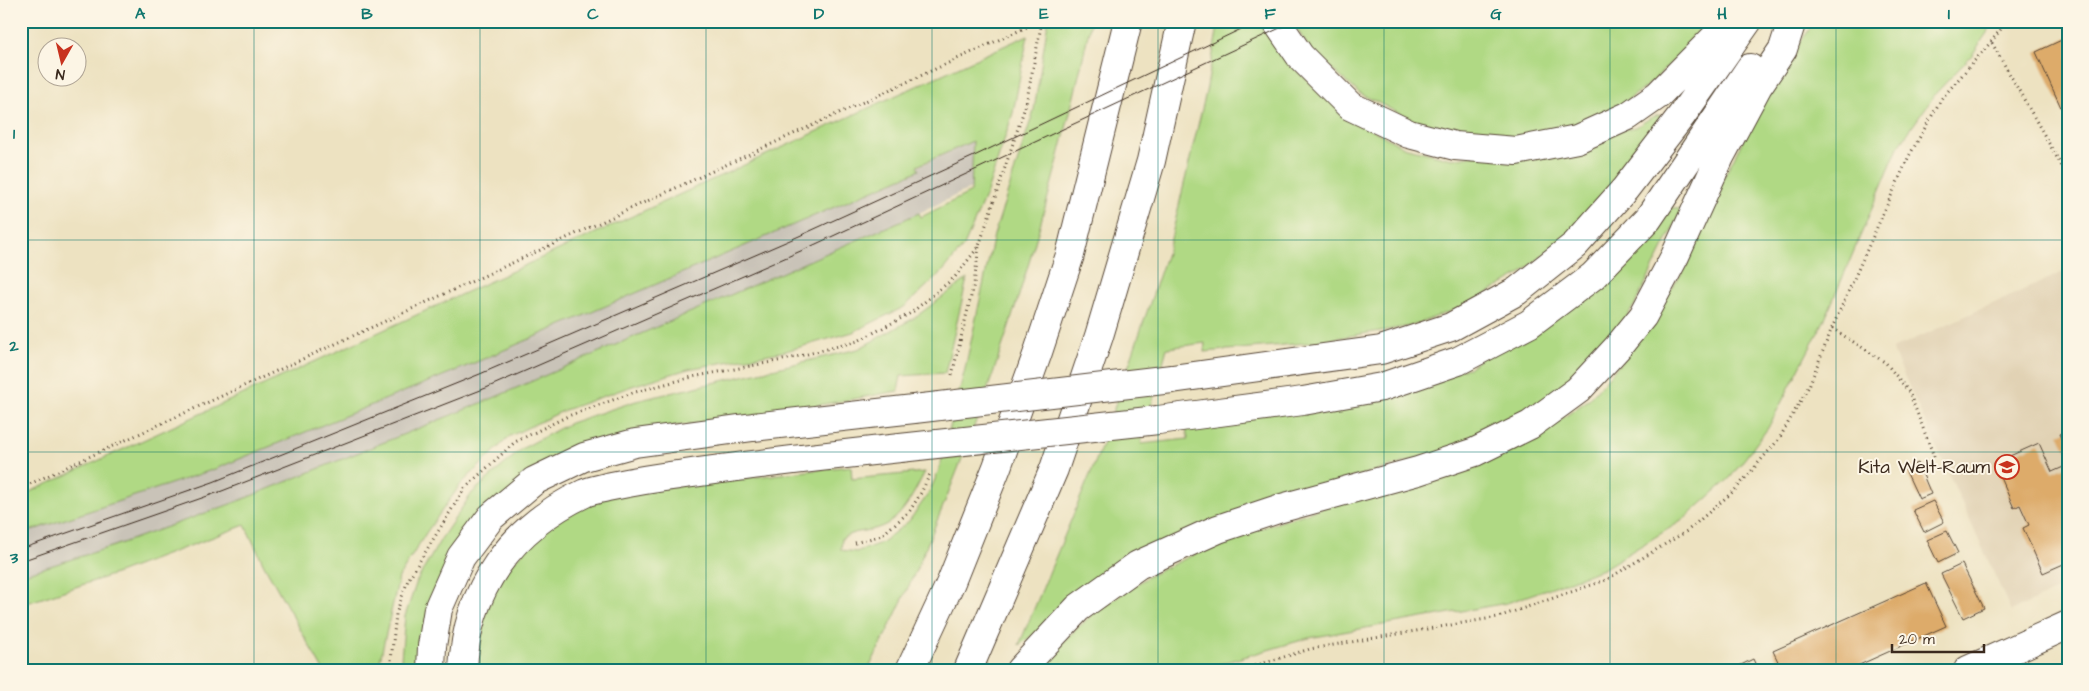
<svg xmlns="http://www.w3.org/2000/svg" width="2089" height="691" font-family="'Architects Daughter',sans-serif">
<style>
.built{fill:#e1d2b4}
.industrial{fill:#c9c3b8}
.green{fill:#b0d984;stroke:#768251}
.building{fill:#ddab6a}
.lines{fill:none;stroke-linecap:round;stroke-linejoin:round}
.minor-casing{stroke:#564636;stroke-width:30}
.highway-casing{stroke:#564636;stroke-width:30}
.path{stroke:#564636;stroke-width:3;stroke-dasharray:1 4;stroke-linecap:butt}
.minor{stroke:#fff;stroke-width:28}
.highway{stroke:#fff;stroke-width:28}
.tram{stroke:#3b2a1e;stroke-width:1}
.highway-bridge-casing{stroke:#564636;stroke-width:30;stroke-linecap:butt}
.highway-bridge{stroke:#fff;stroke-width:28}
.grid{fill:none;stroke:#0f766e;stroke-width:1;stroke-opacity:0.55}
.labels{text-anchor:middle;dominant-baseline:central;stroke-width:4;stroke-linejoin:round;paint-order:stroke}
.poi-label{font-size:19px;fill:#3b2a1e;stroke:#fcf5e5;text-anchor:end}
.neatline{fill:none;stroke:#0f766e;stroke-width:2}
.grid-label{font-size:16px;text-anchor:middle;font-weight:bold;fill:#0f766e}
</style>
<rect width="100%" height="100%" fill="#fcf5e5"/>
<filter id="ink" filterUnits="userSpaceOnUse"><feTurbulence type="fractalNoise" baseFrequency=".02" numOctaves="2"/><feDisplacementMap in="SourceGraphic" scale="10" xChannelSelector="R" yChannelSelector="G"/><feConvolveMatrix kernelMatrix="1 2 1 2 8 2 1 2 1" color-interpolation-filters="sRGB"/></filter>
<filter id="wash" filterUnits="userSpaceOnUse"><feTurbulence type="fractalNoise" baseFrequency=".0096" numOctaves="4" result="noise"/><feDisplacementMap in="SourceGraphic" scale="20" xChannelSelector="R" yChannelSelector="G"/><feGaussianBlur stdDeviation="1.12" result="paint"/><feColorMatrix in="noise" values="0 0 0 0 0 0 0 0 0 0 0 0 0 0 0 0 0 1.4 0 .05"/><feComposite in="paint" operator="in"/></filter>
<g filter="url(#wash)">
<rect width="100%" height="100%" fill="#ede2c1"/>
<!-- built -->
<path class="built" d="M2068,270V585L2011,611L1892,349Z"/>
<!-- industrial -->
<path class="industrial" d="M973,141L971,188L919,213L491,399L236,502L114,546L21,575V534L215,469L472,364L913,173L917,167Z"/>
<!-- green -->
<path class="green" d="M1048,21H1091C1051,208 994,392 917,568C902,602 885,636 868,670H475L482,622L500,578L545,527L606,494L851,466L852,479L925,472C915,490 904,517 883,526C870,532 855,530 842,538L841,550L856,552L881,543L909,521L929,493L939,470L965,369L994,235L1034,110Z
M1219,21H1260L1274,44L1290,64L1344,114L1403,147L1452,159L1636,127L1652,117L1660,115L1661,122L1615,183L1572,231L1519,275L1465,306L1411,326L1307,343L1204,352L1205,343L1167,348L1141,444L1188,439L1186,428L1469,368L1670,207L1682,210L1634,306L1610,340L1569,382L1526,413L1475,443L1278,498L1036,633L1019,645L1099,453L1169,247L1206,92Z
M1292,21H1712L1651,83L1621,105L1572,129L1515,139L1456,134L1412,120L1359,93L1311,51Z
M1816,21H1995L1972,55L1936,93L1898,147L1825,319L1768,428L1730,478L1683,520L1603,569L1507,603L1309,638L1216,665L1209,670H1035L1045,658L1094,613L1149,576L1220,542L1538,436L1588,400L1626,357L1686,267L1724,177L1780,69Z
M1028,35L1013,113L987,192L964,246L943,271L904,307L853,332L786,351L688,369L632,386L565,410L510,436L460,485L426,533L399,577L380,660L381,670H323L264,565L245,525L121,572L21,605V575L114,546L236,502L491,399L919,213L921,217L971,192L973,141L917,166L919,170L913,173L472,364L215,469L21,534V496Z
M967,279L945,373L901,376L898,391L752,417L638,430L487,504L420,670H400L405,616L417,581L441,539L472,493L523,448L570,423L636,401L858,349L914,318Z"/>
<g id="blocks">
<!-- building -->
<path class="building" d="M2068,37V123L2036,52Z
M2068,430V453L2059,434Z
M2039,443L2052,472L2068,465V562L2043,573L2023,528L2029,525L2020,505L2014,508L1994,463Z
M1918,463L1931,494L1919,499L1905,469Z
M1933,501L1944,522L1924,532L1913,510Z
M1947,531L1958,553L1938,563L1927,540Z
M1962,564L1984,608L1963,618L1941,574Z
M1926,583L1946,626L1848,670H1782L1773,651Z
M1753,659L1758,670H1731Z"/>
</g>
</g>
<g filter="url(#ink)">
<use href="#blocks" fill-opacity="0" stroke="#564636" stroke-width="1"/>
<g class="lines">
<defs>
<path id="minor" d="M1968,670L2068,625"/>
<path id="highway" d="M1276,21L1300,56L1350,106L1409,134L1455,146L1516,151L1577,139L1628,116L1658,95L1731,21
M1172,379L1381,350L1451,327L1517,291L1575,245L1625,189L1682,115L1748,21
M1158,420L1303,401L1382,387L1458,361L1529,324L1593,276L1648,219L1750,68
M431,670L432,646L438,609L461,557L491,517L534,481L584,457L635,443L753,427L914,409
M463,670C466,589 512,527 585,493C592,490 600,489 607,487C631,482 654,478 678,475C752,464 826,456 900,448
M910,670L951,582L997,467L1037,355L1070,255L1128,21
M968,670L1054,469L1099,336L1151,161L1182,21
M1020,670L1078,608L1138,565L1218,529L1278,509L1418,471L1475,452L1530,425L1578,390L1617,348L1643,316L1675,256L1720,157L1758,86L1783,49L1791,24"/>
</defs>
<!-- minor casing -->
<use href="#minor" class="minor-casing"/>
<!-- highway casing -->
<use href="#highway" class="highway-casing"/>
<!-- path -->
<path class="path" d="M1992,43L2068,177
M1832,328L1886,363L1909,392L1935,459
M952,375L974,284L979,246
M21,488L1040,21
M855,543L882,535L909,512L921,493L930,474
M390,670L396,614L408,580L465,488L515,442L568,416L635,392L692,377L788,359L858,341L911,313L955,277L979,246L1026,104L1042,21
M1241,670L1310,649L1498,617L1606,580L1687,531L1735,490L1779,439L1809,386L1832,328L1909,156L1942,98L1991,42L2007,21"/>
<!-- minor -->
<use href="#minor" class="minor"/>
<!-- highway -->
<use href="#highway" class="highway"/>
<!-- tram -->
<path class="tram" d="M21,549L213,482L480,374L797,237L972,157L1258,21
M21,561L222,491L486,388L803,250L1295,21"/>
<defs>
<path id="highway-bridge" d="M914,409L1172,379
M900,448L1158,420"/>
</defs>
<!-- highway-bridge casing -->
<use href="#highway-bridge" class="highway-bridge-casing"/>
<!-- highway-bridge -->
<use href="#highway-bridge" class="highway-bridge"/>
</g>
</g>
<!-- grid -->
<path class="grid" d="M254,21V670M480,21V670M706,21V670M932,21V670M1158,21V670M1384,21V670M1610,21V670M1836,21V670M21,240H2068M21,452H2068"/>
<!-- icons -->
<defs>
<symbol id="school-ring" viewBox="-11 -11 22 22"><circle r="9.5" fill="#fcf5e5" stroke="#c8321e" stroke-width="1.5"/><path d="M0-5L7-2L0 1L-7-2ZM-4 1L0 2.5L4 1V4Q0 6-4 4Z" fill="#c8321e"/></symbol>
</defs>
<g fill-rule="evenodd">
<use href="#school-ring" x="1993" y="453" width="28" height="28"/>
</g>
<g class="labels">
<!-- poi labels -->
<g class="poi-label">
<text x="1990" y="467">Kita Welt-Raum</text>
</g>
</g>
<!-- margin -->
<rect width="2089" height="691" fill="none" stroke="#fcf5e5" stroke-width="55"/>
<!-- north arrow -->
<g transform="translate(62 62) rotate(188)"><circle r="24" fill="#fcf5e5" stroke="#afa495"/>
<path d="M0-4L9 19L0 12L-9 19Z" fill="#c8321e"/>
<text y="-8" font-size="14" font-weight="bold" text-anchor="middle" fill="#3b2a1e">N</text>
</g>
<!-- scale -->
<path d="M1892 644v8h92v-8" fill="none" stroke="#3b2a1e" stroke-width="2.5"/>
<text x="1899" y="644" font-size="15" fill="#3b2a1e" stroke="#fcf5e5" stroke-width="4" paint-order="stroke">20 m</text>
<rect x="28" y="28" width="2034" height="636" class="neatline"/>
<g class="grid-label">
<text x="140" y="19">A</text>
<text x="367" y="19">B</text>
<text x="593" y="19">C</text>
<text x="819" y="19">D</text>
<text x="1044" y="19">E</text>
<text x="1270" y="19">F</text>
<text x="1496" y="19">G</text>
<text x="1722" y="19">H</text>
<text x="1949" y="19">I</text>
<text x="14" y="139">1</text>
<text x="14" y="351">2</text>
<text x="14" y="563">3</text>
</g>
</svg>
